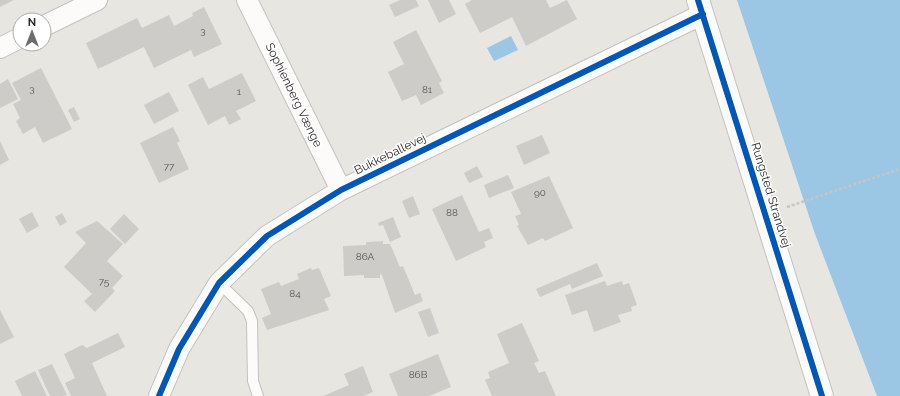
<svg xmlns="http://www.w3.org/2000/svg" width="900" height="396" font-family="Raleway,sans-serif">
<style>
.water{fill:#9bc7e4}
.building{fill:#cdccc8}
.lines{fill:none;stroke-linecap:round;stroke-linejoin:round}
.lane-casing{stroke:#c2c2c1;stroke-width:12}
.street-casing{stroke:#c2c2c1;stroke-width:22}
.secondary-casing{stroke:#c2c2c1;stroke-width:24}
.path{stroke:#c5c5c4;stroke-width:2.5;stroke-dasharray:3 2;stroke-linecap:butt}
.lane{stroke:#fcfbfa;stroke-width:10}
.street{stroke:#fcfbfa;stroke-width:20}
.secondary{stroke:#fcfbfa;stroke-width:22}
.cycleway-casing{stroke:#fff;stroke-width:8}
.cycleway{stroke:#0057b8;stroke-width:6}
.labels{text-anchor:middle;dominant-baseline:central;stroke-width:3;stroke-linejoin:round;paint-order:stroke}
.number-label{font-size:10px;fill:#555554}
.street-label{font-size:12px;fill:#2b2b2b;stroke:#fff}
</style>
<rect width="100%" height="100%" fill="#e8e6e1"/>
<!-- water -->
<path class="water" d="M737,0H900V396H877L815,234Z
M511,36L518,50L494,61L487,48Z"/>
<!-- building -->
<path class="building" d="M0,0H14L0,7Z
M400,0H416L419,6L395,17L389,5Z
M428,0H449L456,14L439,23Z
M472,0H546L550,8L567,0L577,19L526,46L512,17L480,33L465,4Z
M204,7L222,44L194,57L191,50L154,68L144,47L98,69L86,43L137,18L142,28L169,15L174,26L193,16L192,13Z
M416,30L442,81L439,83L444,93L421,105L416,95L402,101L388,72L404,64L393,42Z
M41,68L72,129L43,143L35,127L23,134L16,121L20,118L13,104L21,100L12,83Z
M242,73L256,101L236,111L241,119L229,125L225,116L208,125L188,85L203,77L209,89Z
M8,79L18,99L0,108V84Z
M169,92L179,111L154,124L144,105Z
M74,107L80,119L74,122L68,110Z
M173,127L180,141L177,143L189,169L159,183L140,143Z
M542,135L550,153L524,165L516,146Z
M0,141L9,160L0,165Z
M477,166L483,177L469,183L464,173Z
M508,175L514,188L489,198L484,185Z
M549,176L573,228L545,241L543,238L528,245L517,226L519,225L515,216L521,214L511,192Z
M462,195L479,232L489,228L493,238L484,242L486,247L456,261L432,209Z
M413,196L420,214L409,218L402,201Z
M32,212L39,226L27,233L19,219Z
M62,213L67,222L60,226L55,217Z
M124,214L139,229L125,244L110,229Z
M393,217L401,237L390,242L383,225L379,226L378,223Z
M97,221L123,244L107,261L123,276L112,288L115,291L95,312L84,301L92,294L64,267L86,243L75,232Z
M383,241V244H390L400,267L403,266L415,295L420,293L423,301L395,313L382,275L380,274V278H364V275L344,276L343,246L366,245V242Z
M597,263L603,276L572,289L570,284L540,297L536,289Z
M311,268L312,270L319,268L331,296L324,299L329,310L267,330L262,318L271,314L261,289L279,282L281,286L299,279L297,274Z
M605,281L607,286L622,281L623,285L629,283L637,305L631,307L632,311L618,315L621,322L594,332L587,310L572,315L565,295Z
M430,308L439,333L428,337L418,312Z
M0,310L14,337L0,344Z
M522,323L539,361L534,363L539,373L545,371L556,396H492L485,380L490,378L488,372L509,363L497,334Z
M118,333L125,347L92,363L107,396H71L65,383L75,378L64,354L82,345L87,348Z
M438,354L451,387L429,396H398L389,374Z
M52,364L67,395L63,396H50L38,370Z
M363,366L373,392L364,396H323L349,385L344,374Z
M35,371L47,396H22L15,381Z"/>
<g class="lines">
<defs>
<path id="lane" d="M219,283L248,311L252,321L253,381L258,396"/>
<path id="street" d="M247,0L341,190
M44,26L97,0
M0,48L20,38
M159,396L179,349L219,283L267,236L341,190L703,14"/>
<path id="secondary" d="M698,0L822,396"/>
</defs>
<!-- lane casing -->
<use href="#lane" class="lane-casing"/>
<!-- street casing -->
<use href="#street" class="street-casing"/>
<!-- secondary casing -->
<use href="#secondary" class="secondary-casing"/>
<!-- path -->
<path class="path" d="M787,207L900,169"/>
<!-- lane -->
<use href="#lane" class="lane"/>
<!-- street -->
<use href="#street" class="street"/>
<!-- secondary -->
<use href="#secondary" class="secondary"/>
<defs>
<path id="cycleway" d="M698,0L822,396
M159,396L179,349L219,283L267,236L341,190L703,14"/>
</defs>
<!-- cycleway casing -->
<use href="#cycleway" class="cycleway-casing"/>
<!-- cycleway -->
<use href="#cycleway" class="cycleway"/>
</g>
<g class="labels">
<!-- number labels -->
<g class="number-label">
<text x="203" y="30">3</text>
<text x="32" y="88">3</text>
<text x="427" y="89">81</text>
<text x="239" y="91">1</text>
<text x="169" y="166">77</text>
<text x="540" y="192">90</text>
<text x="452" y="212">88</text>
<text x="365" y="256">86A</text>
<text x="104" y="281">75</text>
<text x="295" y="293">84</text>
<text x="418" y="374">86B</text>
</g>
<!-- street labels -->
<g class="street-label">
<text transform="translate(294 95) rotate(64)">Sophienberg Vænge</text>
<text transform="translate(390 154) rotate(-26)">Bukkeballevej</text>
<text transform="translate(771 195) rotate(73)">Rungsted Strandvej</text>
</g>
</g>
<!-- north arrow -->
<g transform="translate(32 32)"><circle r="19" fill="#ffffff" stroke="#aaaaaa"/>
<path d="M0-3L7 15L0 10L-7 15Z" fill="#6d6c6b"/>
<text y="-6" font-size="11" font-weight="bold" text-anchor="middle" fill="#2b2b2b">N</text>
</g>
</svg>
